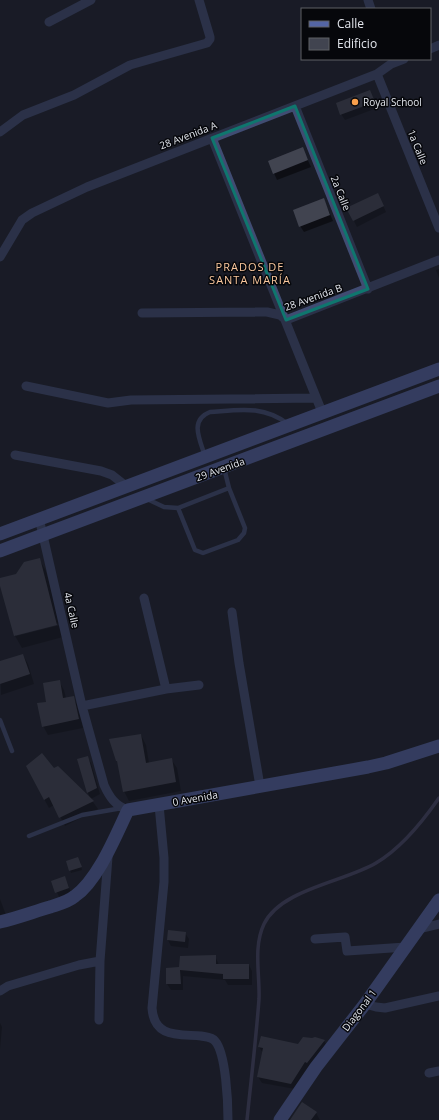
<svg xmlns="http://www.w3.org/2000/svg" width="439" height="1120" font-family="'Open Sans',sans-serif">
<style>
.shadow{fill:#0007}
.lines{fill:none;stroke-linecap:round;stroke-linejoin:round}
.stream{stroke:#464563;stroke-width:3.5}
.building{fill:#414450}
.lane{stroke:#404c72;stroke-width:4.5}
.street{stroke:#404c72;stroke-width:9}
.secondary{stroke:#5465a4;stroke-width:13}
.marked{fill:none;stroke:#0f766e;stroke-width:3;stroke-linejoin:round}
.poi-dot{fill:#f9a04c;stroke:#06070b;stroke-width:1.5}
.labels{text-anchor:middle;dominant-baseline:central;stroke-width:3;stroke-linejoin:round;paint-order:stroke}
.poi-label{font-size:10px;fill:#e3e6ed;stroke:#06070b;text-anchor:start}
.street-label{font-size:10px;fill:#e3e6ed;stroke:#06070b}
.neighbourhood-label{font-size:11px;letter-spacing:1px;fill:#fbc89e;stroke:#06070b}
</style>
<rect width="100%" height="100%" fill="#191c26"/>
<!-- shadow -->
<path class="shadow" d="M370,91L377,108L345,120L341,114Z
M302,148L311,167L277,180L269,162Z
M324,200L333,221L304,232L300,226Z
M381,201L386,212L357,227L354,221Z
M439,269V278L436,270Z
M39,559L46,571L60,623L16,634V636L60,625L63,637L22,648L15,636L0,579L17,575Z
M23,655L28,664L34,684L1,695L0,662Z
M59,681L64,690L66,698L73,697L78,706L83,728L48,735L43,726L47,702Z
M141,735L146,745L149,763L171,759L177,768L181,791L129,801L124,791L119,765L117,761Z
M87,757L91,763L100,794L91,799L98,809L65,826L54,805L49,808L44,799L54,769L90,798L88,793L78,760Z
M80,861L82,870L71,873L70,870Z
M65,877L72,895L60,899L52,881Z
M0,899L6,915L0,917Z
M185,933L189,939L188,948L171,946L168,940Z
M215,956L219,965H249L252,971V985H228L225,980L183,976V990H171L167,984V969L180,968Z
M0,1023L2,1027L0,1049Z
M315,1038L324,1041L328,1047L295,1089L262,1083L258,1077L263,1053L259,1047L299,1045Z
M316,1113L320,1120H291Z"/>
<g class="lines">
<!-- stream -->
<path class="stream" d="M247,1120C251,1080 256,1040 259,999C260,975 253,947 264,924C281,889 344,882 376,863C400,849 423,821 439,798"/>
</g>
<!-- building -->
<path class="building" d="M370,90L375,102L340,115L336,103Z
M303,147L308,160L273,174L268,161Z
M378,193L384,206L353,221L346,208Z
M324,198L330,215L299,227L293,210Z
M40,558L57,625L14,636L0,586V578L16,574L24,562Z
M23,654L30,674L0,684V661Z
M60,680L63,698L74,696L79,719L42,727L37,703L46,702L43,683Z
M141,734L146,763L172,758L176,782L123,792L117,761H116L109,739Z
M42,753L54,768L58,766L94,801L59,818L49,797L44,800L26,766Z
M88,756L97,788L87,793L77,759Z
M78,857L82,867L69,871L66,861Z
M65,876L69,888L55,893L51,881Z
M168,930L186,932L185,942L167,940Z
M216,955V964H249V979H223V974L180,970L181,984H166V968L179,967L180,956Z
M261,1036L298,1044L303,1037L312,1038L315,1037L325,1040L307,1063L305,1062L291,1084L257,1077L263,1048L258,1047Z
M302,1102L317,1112L311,1120H290Z"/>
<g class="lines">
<!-- lane -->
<path class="lane" d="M205,456C200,440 189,420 210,412C239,410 263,405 288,424
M147,499L164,507L178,508L195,550L203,553L238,540L244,533L245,528L229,488L224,468
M178,508L229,488
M0,720L12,751
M29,836L82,815L122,808"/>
<!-- street -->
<path class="street" d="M368,0L371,9
M49,22L91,0
M430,49L439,45
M377,74L439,228
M295,106L368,289
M0,132L23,115L74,95L130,65L207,43L210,39V37L199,0
M212,138L322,412
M0,257L22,220L32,213L87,187L377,74L391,64L404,59
M142,313L267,312L280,315L286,320L439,260
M26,386L108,403L131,400L316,398
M15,455L101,471L112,475L126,486
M39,518L82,706L104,785C109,796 115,806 128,810
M144,598L166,689
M232,612L239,663L260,786
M82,706L166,689L199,685
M159,805L164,858V882L152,1008C154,1038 178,1034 201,1036C206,1037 212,1037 215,1041C226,1053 228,1103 228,1120
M419,929L439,924
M315,939L345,937L347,951L406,947
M0,991L8,986L79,965L100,961
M365,1004L376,1007L385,1008L439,996
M99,1020L100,961L108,857
M429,1073L439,1071"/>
<!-- secondary -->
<path class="secondary" d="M0,534L439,369
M0,551L439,386
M0,922C17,918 33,912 50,907C59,904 68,902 75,896C98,880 116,835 128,810L368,767L386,763L439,746
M280,1120L316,1067L365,1004L439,900"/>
</g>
<!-- marked area -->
<path d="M0 0H439V1120H0ZM295,106L368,289L286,320L212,138Z" fill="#191c26" fill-opacity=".55" fill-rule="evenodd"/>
<path class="marked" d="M295,106L368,289L286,320L212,138Z"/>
<!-- markers -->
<circle class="poi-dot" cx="355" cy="102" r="4"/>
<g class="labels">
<!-- poi labels -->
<g class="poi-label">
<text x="363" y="102">Royal School</text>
</g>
<!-- street labels -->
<g class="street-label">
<text transform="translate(188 135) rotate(-21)">28 Avenida A</text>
<text transform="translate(418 147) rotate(68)">1a Calle</text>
<text transform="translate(341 193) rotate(68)">2a Calle</text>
<text transform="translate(313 297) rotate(-20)">28 Avenida B</text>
<text transform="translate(220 469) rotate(-20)">29 Avenida</text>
<text transform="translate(72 610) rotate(77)">4a Calle</text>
<text transform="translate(195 798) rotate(-10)">0 Avenida</text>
<text transform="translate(359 1010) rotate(-53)">Diagonal 1</text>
</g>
<!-- neighbourhood labels -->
<g class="neighbourhood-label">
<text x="250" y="266">PRADOS DE<tspan x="250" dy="13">SANTA MARÍA</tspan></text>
</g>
</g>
<!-- legend -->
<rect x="301" y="8" width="130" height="52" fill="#06070b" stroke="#5e6065"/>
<rect x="309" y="21" width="20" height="6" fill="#5465a4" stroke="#5e6065"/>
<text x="337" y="28" font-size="12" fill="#e3e6ed">Calle</text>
<rect x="309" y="38" width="20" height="12" fill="#414450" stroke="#5e6065"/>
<text x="337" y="48" font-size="12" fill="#e3e6ed">Edificio</text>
</svg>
